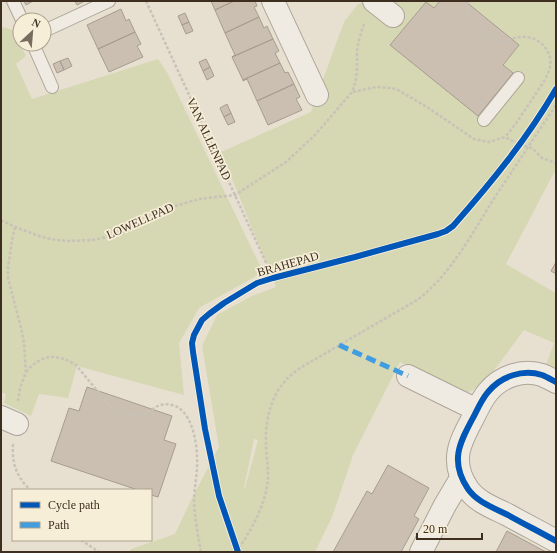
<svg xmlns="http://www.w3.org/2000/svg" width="557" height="553" font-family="Georgia,serif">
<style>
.green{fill:#d6d7b3;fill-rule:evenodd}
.building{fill:#cbbfb2;stroke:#a89c90}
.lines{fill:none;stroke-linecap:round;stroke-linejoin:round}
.service-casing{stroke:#ada599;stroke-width:14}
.minor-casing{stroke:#ada599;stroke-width:24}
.path{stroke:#c8c2b9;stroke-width:2.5;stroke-dasharray:3 2;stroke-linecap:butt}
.service{stroke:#efebe3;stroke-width:12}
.minor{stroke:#efebe3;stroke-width:22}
.quiet{stroke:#3f9de0;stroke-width:5;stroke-dasharray:10 5;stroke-linecap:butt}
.cycleway-casing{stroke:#f7eed8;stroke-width:8}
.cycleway{stroke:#0057b8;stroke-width:6}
.labels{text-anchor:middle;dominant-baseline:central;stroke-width:3.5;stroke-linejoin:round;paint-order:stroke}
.street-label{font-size:12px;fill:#3d2e20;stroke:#f7eed8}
</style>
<rect width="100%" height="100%" fill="#e7e0d1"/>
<!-- green -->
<path class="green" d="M365,1H556V169L506,264L556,293V376L544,370L554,343L524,330L484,384L463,395L400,362L353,455L332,517L315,552H129L131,549L175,534L191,500L219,447L202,346L217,315L252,296L276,287L221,152L311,112L344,22L358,4ZM254,439L258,440L245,488H244Z
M3,27L13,30L26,56L16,64L32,99L158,59L168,74L263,272L199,308L179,343L184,395L77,366L68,398L39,394L31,416L4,403L6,394L1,392V29Z"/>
<!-- building -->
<path class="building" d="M24,1H33L26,5Z
M75,1H85L77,5Z
M211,1H234L215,10Z
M234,1H255L257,6L254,7L259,17L225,33L215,10Z
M440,1H465L519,45L503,65L513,73L478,116L390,45L426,2L434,8Z
M121,9L126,21L129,19L135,32L98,49L87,25Z
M185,13L189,22L182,25L178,16Z
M259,17L264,28L267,26L273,39L232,57L235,55L225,33Z
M189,22L193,31L186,34L182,25Z
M135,32L141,44L137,46L143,57L109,72L98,49Z
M273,39L279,51L275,53L280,63L243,80L232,57Z
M68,58L72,66L64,70L60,61Z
M206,59L210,67L203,71L199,62Z
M60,61L64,70L57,73L53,64Z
M280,63L285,73L288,72L294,84L257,101L247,79L243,81V80Z
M210,67L214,76L207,80L203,71Z
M294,84L300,97L296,99L302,110L268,125L257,101Z
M227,104L231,113L224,117L220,108Z
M231,113L235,122L228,125L224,117Z
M556,262V274L551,271Z
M87,387L172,416L164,440L176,444L158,497L151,495V490H138L51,461L69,408L79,411Z
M388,465L429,488L414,516L419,519L401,552H333L367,491L372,494Z
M507,531L546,552H496Z"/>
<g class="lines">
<defs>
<path id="service" d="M13,1L22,20
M44,31L109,1
M33,44L52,87
M484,120L518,78"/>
<path id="minor" d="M273,1L317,95
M374,1L393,16
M408,376L477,410
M556,382C552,380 547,377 542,375C523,369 501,376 488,392C482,399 478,408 474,416C460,442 449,461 468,489C477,502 494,508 508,515C524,524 540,532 556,541
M1,417L17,424
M421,552L445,505L461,478"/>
</defs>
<!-- service casing -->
<use href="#service" class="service-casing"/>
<!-- minor casing -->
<use href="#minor" class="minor-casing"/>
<!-- path -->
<path class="path" d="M146,1L273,278
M468,1V16L469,18L493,38L499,42C509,40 517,36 527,37C541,39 553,52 550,67C548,76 542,84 537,92C527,107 517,123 505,137
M353,92L376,87L392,88L398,90L427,107L474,139L489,142L505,137L520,145L529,147L533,149L542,158L556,163
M1,220L15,227L42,237L56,240L68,241L93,240L107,237L118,233L137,225L160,212L172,207L199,199L235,195L286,162L315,135L352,92C358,78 357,67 357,52C358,42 361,31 365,22
M15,227L12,240L8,268V278L22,332L24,344L26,372L20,388L18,401
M26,372C41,354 57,353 76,365L109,405L114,408L138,416C152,415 154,401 172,405C191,409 197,441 197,457C198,473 194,488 194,503C195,519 198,536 201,552
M13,444C12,465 16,475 30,490
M81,540L99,552
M236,552C249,535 264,507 267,486C270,472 266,457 266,443C265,424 270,400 282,385C287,378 293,373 300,368L417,300C449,277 473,232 493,200C514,168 535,137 556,105"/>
<!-- service -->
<use href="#service" class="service"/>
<!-- minor -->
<use href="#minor" class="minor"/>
<!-- quiet -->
<path class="quiet" d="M339,345L408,376"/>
<defs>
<path id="cycleway" d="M556,382C552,380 547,377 542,375C523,369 501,376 488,392C482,399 478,408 474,416C460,442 449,461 468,489C477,502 494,508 508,515C524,524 540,532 556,541
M238,552L219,496L205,429L193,352L192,343L194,335L202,320L209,314L224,303L257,283L273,278L355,257L438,234L446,231L453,226C491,183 527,139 556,89"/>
</defs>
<!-- cycleway casing -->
<use href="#cycleway" class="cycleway-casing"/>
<!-- cycleway -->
<use href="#cycleway" class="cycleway"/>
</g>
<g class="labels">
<!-- street labels -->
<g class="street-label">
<text transform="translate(209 139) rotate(65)">VAN ALLENPAD</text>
<text transform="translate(140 221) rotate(-24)">LOWELLPAD</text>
<text transform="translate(288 264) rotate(-16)">BRAHEPAD</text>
</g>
</g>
<!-- border -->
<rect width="557" height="553" fill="none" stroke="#3d2e20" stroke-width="4"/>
<!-- legend -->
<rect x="12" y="489" width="140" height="52" fill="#f7eed8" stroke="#ada18e"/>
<rect x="20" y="502" width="20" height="6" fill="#0057b8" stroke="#ada18e"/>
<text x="48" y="509" font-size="12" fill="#3d2e20">Cycle path</text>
<rect x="20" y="522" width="20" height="6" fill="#3f9de0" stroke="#ada18e"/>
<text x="48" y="529" font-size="12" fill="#3d2e20">Path</text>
<!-- north arrow -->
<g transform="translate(32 32) rotate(26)"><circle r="19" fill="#f7eed8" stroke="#ada18e"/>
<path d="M0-3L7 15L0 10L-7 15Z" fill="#786c5e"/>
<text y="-6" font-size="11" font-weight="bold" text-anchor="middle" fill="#3d2e20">N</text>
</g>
<!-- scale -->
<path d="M417 533v6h65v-6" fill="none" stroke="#3d2e20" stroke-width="2"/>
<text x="423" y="533" font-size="12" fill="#3d2e20" stroke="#f7eed8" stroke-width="3" paint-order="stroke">20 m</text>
</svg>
